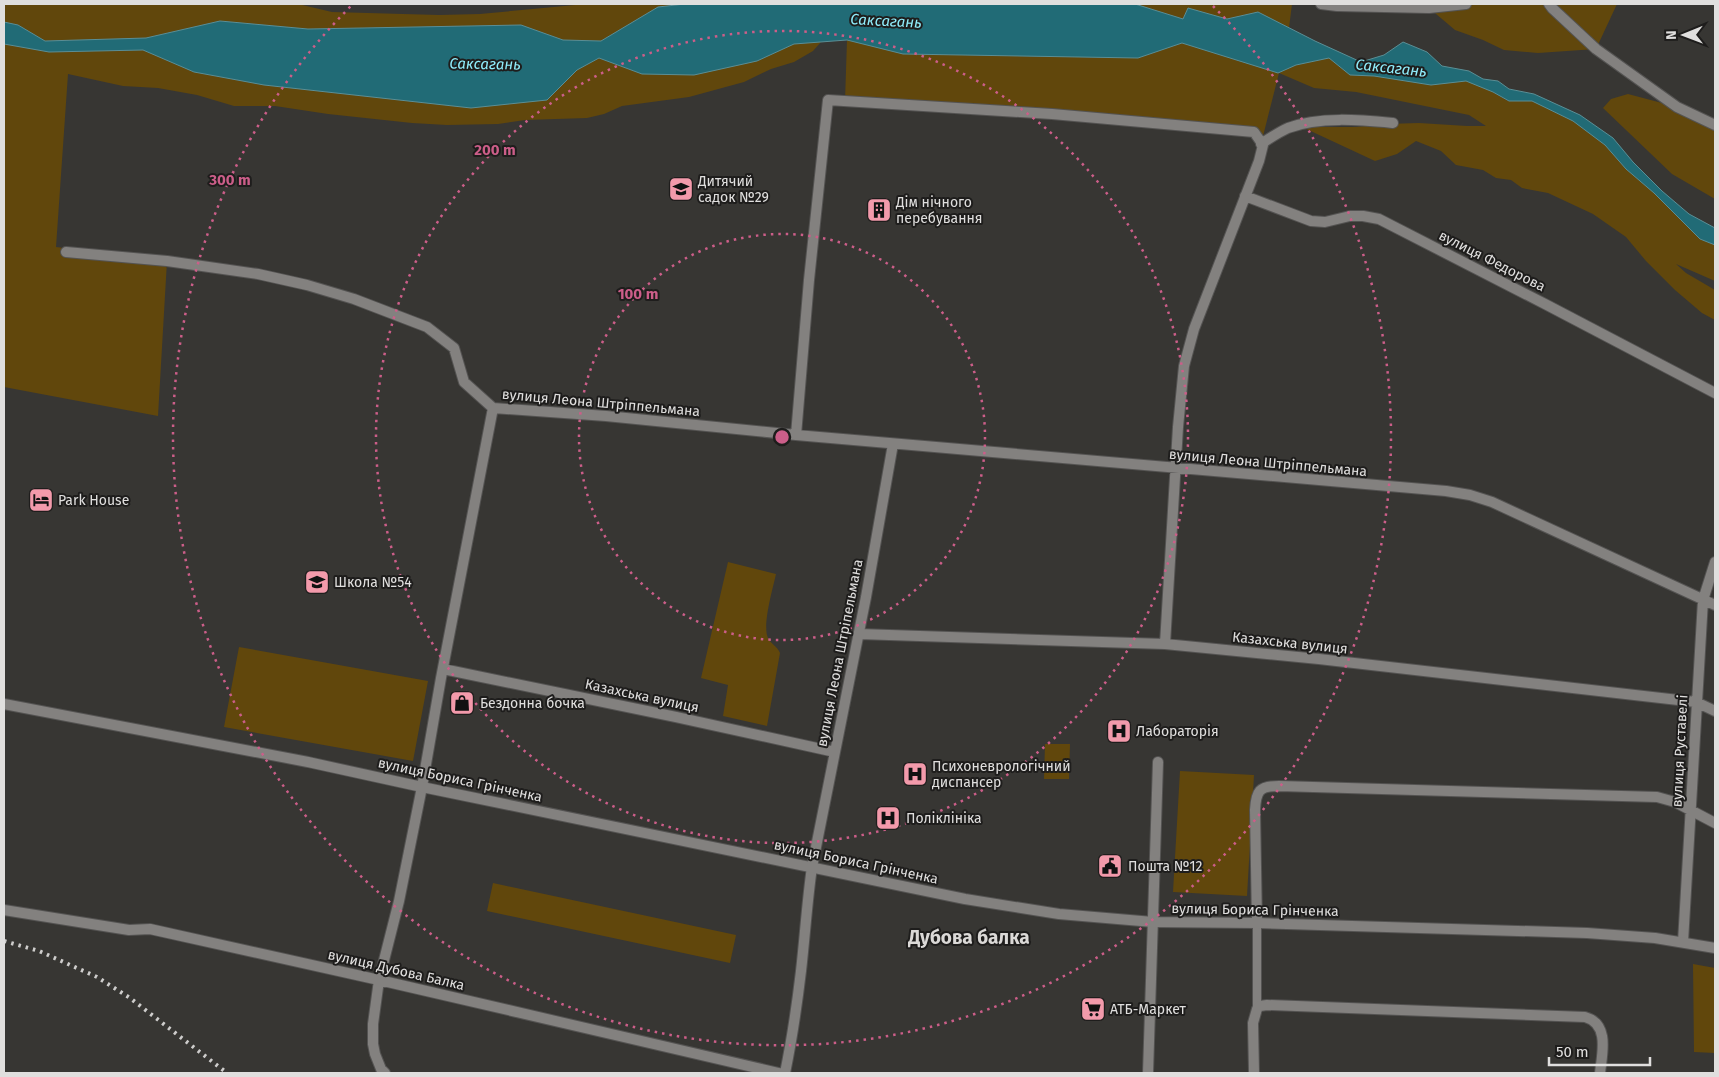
<svg xmlns="http://www.w3.org/2000/svg" width="1719" height="1077" font-family="'Fira Sans',sans-serif">
<style>
.green{fill:#61470c}
.water{fill:#216b76;stroke:#5a8e95}
.lines{fill:none;stroke-linecap:round;stroke-linejoin:round}
.pedestrian-casing{stroke:#545352;stroke-width:10}
.minor-casing{stroke:#545352;stroke-width:12}
.tertiary-casing{stroke:#545352;stroke-width:12}
.pedestrian{stroke:#83817f;stroke-width:8}
.minor{stroke:#83817f;stroke-width:10}
.tertiary{stroke:#83817f;stroke-width:10}
.rail{stroke:#cecdcc;stroke-width:4;stroke-dasharray:2.5 5;stroke-linecap:butt}
.ring{fill:none;stroke:#cc5e89;stroke-width:2.5;stroke-dasharray:2.5 5}
.labels{text-anchor:middle;dominant-baseline:central;stroke-width:4;stroke-linejoin:round;paint-order:stroke}
.poi-label{font-size:14px;fill:#e0dfde;stroke:#1e1d1c;text-anchor:start}
.street-label{font-size:14px;fill:#e0dfde;stroke:#1e1d1c}
.water-label{font-size:15px;font-style:italic;fill:#90edfb;stroke:#1e1d1c}
.district-label{font-size:19px;font-weight:bold;fill:#dbd9d7;stroke:#1e1d1c}
.centre{fill:#cc5e89;stroke:#1e1d1c;stroke-width:2.5}
.ring-label{font-size:15px;text-anchor:middle;font-weight:bold;fill:#cc5e89;stroke:#1e1d1c;stroke-width:4;stroke-linejoin:round;paint-order:stroke}
</style>
<rect width="100%" height="100%" fill="#373633"/>
<!-- green -->
<path class="green" d="M4,4H298L332,12L439,15L480,14L586,4H685L658,7L601,41L563,40L521,25L308,29L220,21L146,38L45,41L18,25L4,22Z
M1121,4H1292L1289,28L1258,12L1227,19L1188,8L1183,19L1135,4Z
M1466,4H1617L1596,49L1538,53L1504,50L1483,40L1455,30L1429,8Z
M847,40L903,54L1138,58L1182,43L1278,73L1296,65L1329,58L1350,75L1374,76L1431,85L1466,80L1493,92L1508,101H1532L1573,121L1605,145L1626,169L1654,193L1700,239L1715,245V281L1676,264L1686,273L1715,290V320L1702,313L1675,290L1646,261L1626,237L1593,214L1548,193L1522,188L1511,180L1496,178L1483,170L1456,165L1441,151L1416,141L1397,154L1375,161L1302,127H1356L1386,124L1419,123L1467,126H1486L1469,115L1356,92L1314,88L1279,73L1261,144L1254,132L845,101Z
M821,42L813,51L794,62L771,69L744,82L689,97L622,106L604,114L587,118L525,120L498,124L447,125L412,123L328,114L275,106H234L197,95L158,88L123,86L68,74L56,247L167,261L158,416L4,387V44L49,52L143,50L194,72L264,85L351,94L547,100L577,70L599,58L642,74L757,61L794,44Z
M1628,94L1677,107L1715,125V199L1672,174L1603,108L1611,99Z
M728,562L776,574C773,588 762,626 768,638C771,644 777,646 780,653L767,726L723,716L728,685L701,678Z
M239,647L428,681L413,761L224,727Z
M1045,744H1070L1069,779H1044Z
M1180,771L1254,775L1247,896L1173,892Z
M493,883L736,935L730,963L487,911Z
M1693,964L1715,968V1053L1694,1052Z"/>
<!-- water -->
<path class="water" d="M685,4H1135L1183,19L1188,8L1227,19L1258,12L1315,41L1361,62L1384,55L1403,42L1427,52L1442,66L1469,71L1483,79L1498,81L1509,89L1534,94L1580,115L1613,138L1633,162L1662,191L1689,214L1715,228V245L1700,239L1654,193L1626,169L1605,145L1573,121L1532,101H1509L1493,92L1466,81L1431,85L1374,76L1350,75L1329,58L1296,65L1278,73L1182,43L1138,58L903,54L847,40L794,44L757,61L694,75L642,74L599,58L577,70L547,100L471,108L264,85L194,72L143,50L49,52L4,44V22L18,25L45,41L146,38L220,21L308,29L521,25L563,40L601,41L658,7Z"/>
<g class="lines">
<defs>
<path id="pedestrian" d="M1257,1009V923"/>
<path id="minor" d="M1321,4L1337,6L1429,8L1466,4
M1549,4L1552,8L1596,49L1677,107L1715,125
M1261,144C1270,138 1279,132 1288,128C1319,116 1361,120 1393,123
M1245,196L1311,221L1325,222L1350,216H1363L1379,219L1545,304L1715,393
M66,252L167,261L258,274L307,285L354,299L427,327L454,348L464,382L493,408L606,416L796,435L1446,491L1470,495L1492,502L1715,605
M796,435L809,280L828,100L1052,114L1254,132L1263,145L1259,161L1194,329L1184,366L1178,427L1165,644
M859,634L1165,644L1319,659L1696,702L1715,711
M443,669L676,717L835,752
M4,910L129,930L150,929L379,980L779,1073
M1257,923L1255,810C1256,791 1259,786 1279,786L1657,797L1675,802L1715,823
M1683,942L1703,600L1715,562
M385,1073L381,1069L375,1054L373,1044V1024L379,980L399,901L422,787L441,678L493,408
M785,1073C792,1039 797,1005 801,971C805,936 807,902 812,867L866,597L893,444
M1148,1073L1158,762
M1254,1073L1253,1023L1257,1009L1260,1006L1267,1005L1585,1017C1610,1024 1602,1054 1600,1073"/>
<path id="tertiary" d="M4,704L308,762L422,787L965,899L1059,914L1153,922L1257,923L1587,933L1655,938L1715,948"/>
</defs>
<!-- pedestrian casing -->
<use href="#pedestrian" class="pedestrian-casing"/>
<!-- minor casing -->
<use href="#minor" class="minor-casing"/>
<!-- tertiary casing -->
<use href="#tertiary" class="tertiary-casing"/>
<!-- pedestrian -->
<use href="#pedestrian" class="pedestrian"/>
<!-- minor -->
<use href="#minor" class="minor"/>
<!-- tertiary -->
<use href="#tertiary" class="tertiary"/>
<!-- rail -->
<path class="rail" d="M4,941L39,951L97,977L130,998L227,1073"/>
</g>
<!-- distance rings -->
<g class="ring">
<circle cx="782" cy="437" r="203"/>
<circle cx="782" cy="437" r="406"/>
<path d="M1213 6A609 609 0 1 1 351 6"/>
</g>
<!-- icons -->
<defs>
<symbol id="school-square" viewBox="-11 -11 22 22"><rect x="-9" y="-9" width="18" height="18" rx="4" fill="#f39aab" stroke="#1e1d1c"/><path d="M0-5L7-2L0 1L-7-2ZM-4 1L0 2.5L4 1V4Q0 6-4 4Z" fill="#111"/></symbol>
<symbol id="building-square" viewBox="-11 -11 22 22"><rect x="-9" y="-9" width="18" height="18" rx="4" fill="#f39aab" stroke="#1e1d1c"/><path d="M-4-6H4V6H1V3H-1V6H-4ZM-2.5-4.3h1.7v1.8h-1.7ZM.8-4.3h1.7v1.8H.8ZM-2.5-1h1.7V.8h-1.7ZM.8-1h1.7V.8H.8Z" fill="#111"/></symbol>
<symbol id="hotel-square" viewBox="-11 -11 22 22"><rect x="-9" y="-9" width="18" height="18" rx="4" fill="#f39aab" stroke="#1e1d1c"/><path d="M-6-4.5h1.5V1H6V5H4.5V3h-9V5H-6ZM-4 0a1.8 1.8 0 1 1 3.6 0ZM.5 0V-2.5h3Q6-2.5 6 0Z" fill="#111"/></symbol>
<symbol id="shop-square" viewBox="-11 -11 22 22"><rect x="-9" y="-9" width="18" height="18" rx="4" fill="#f39aab" stroke="#1e1d1c"/><path d="M-5-2.5h2.3a2.7 3.5 0 0 1 5.4 0H5L5.5 6h-11ZM-1.5-2.5h3a1.5 2.3 0 0 0-3 0Z" fill="#111"/></symbol>
<symbol id="hospital-square" viewBox="-11 -11 22 22"><rect x="-9" y="-9" width="18" height="18" rx="4" fill="#f39aab" stroke="#1e1d1c"/><path d="M-5-5h3v3.5h4V-5h3V5h-3V1.5h-4V5h-3Z" fill="#111"/></symbol>
<symbol id="civic-square" viewBox="-11 -11 22 22"><rect x="-9" y="-9" width="18" height="18" rx="4" fill="#f39aab" stroke="#1e1d1c"/><path d="M-.6-6.5H3V-4.5H.6V-3L4-1V1h2V6H-6V1h2V-1L-.6-3ZM-1.2 2.5V6h2.4V2.5Z" fill="#111"/></symbol>
<symbol id="supermarket-square" viewBox="-11 -11 22 22"><rect x="-9" y="-9" width="18" height="18" rx="4" fill="#f39aab" stroke="#1e1d1c"/><path d="M-6-5.5h2.5l.6 2H6L4.5 2H-2.5L-4.4-4H-6ZM-1.5 3.2a1.3 1.3 0 1 0 .1 0ZM3 3.2a1.3 1.3 0 1 0 .1 0Z" fill="#111"/></symbol>
</defs>
<g fill-rule="evenodd">
<use href="#school-square" x="667" y="175" width="28" height="28"/>
<use href="#building-square" x="865" y="196" width="28" height="28"/>
<use href="#hotel-square" x="27" y="486" width="28" height="28"/>
<use href="#school-square" x="303" y="568" width="28" height="28"/>
<use href="#shop-square" x="448" y="689" width="28" height="28"/>
<use href="#hospital-square" x="1105" y="717" width="28" height="28"/>
<use href="#hospital-square" x="901" y="760" width="28" height="28"/>
<use href="#hospital-square" x="874" y="804" width="28" height="28"/>
<use href="#civic-square" x="1096" y="852" width="28" height="28"/>
<use href="#supermarket-square" x="1079" y="995" width="28" height="28"/>
</g>
<g class="labels">
<!-- poi labels -->
<g class="poi-label">
<text x="698" y="181">Дитячий<tspan x="698" dy="16">садок №29</tspan></text>
<text x="896" y="202">Дім нічного<tspan x="896" dy="16">перебування</tspan></text>
<text x="58" y="500">Park House</text>
<text x="334" y="582">Школа №54</text>
<text x="480" y="703">Бездонна бочка</text>
<text x="1136" y="731">Лабораторія</text>
<text x="932" y="766">Психоневрологічний<tspan x="932" dy="16">диспансер</tspan></text>
<text x="906" y="818">Поліклініка</text>
<text x="1128" y="866">Пошта №12</text>
<text x="1110" y="1009">АТБ-Маркет</text>
</g>
<!-- street labels -->
<g class="street-label">
<text transform="translate(1492 261) rotate(27)">вулиця Федорова</text>
<text transform="translate(601 403) rotate(5)">вулиця Леона Штріппельмана</text>
<text transform="translate(1268 463) rotate(5)">вулиця Леона Штріппельмана</text>
<text transform="translate(1290 643) rotate(6)">Казахська вулиця</text>
<text transform="translate(840 653) rotate(-79)">вулиця Леона Штріпельмана</text>
<text transform="translate(642 696) rotate(12)">Казахська вулиця</text>
<text transform="translate(1680 751) rotate(-87)">вулиця Руставелі</text>
<text transform="translate(460 780) rotate(12)">вулиця Бориса Грінченка</text>
<text transform="translate(856 862) rotate(12)">вулиця Бориса Грінченка</text>
<text transform="translate(1255 910) rotate(1)">вулиця Бориса Грінченка</text>
<text transform="translate(396 970) rotate(13)">вулиця Дубова Балка</text>
</g>
<!-- water labels -->
<g class="water-label">
<text transform="translate(886 21) rotate(3)">Саксагань</text>
<text transform="translate(485 64) rotate(1)">Саксагань</text>
<text transform="translate(1391 68) rotate(6)">Саксагань</text>
</g>
<!-- district labels -->
<g class="district-label">
<text x="969" y="937">Дубова балка</text>
</g>
</g>
<circle cx="782" cy="437" r="8" class="centre"/>
<g class="ring-label">
<text x="495" y="155">200 m</text>
<text x="230" y="185">300 m</text>
<text x="638" y="299">100 m</text>
</g>
<!-- border -->
<rect width="1719" height="1077" fill="none" stroke="#e0dfde" stroke-width="10"/>
<!-- north arrow -->
<g transform="translate(1684 35) rotate(269)" stroke="#1e1d1c" stroke-width="4" paint-order="stroke">
<path d="M0-4L9 19L0 12L-9 19Z" fill="#e0dfde"/>
<text y="-8" font-size="14" font-weight="bold" text-anchor="middle" fill="#e0dfde">N</text>
</g>
<!-- scale -->
<path d="M1549 1057v8h101v-8" fill="none" stroke="#e0dfde" stroke-width="2.5"/>
<text x="1556" y="1057" font-size="15" fill="#e0dfde" stroke="#1e1d1c" stroke-width="4" paint-order="stroke">50 m</text>
</svg>
